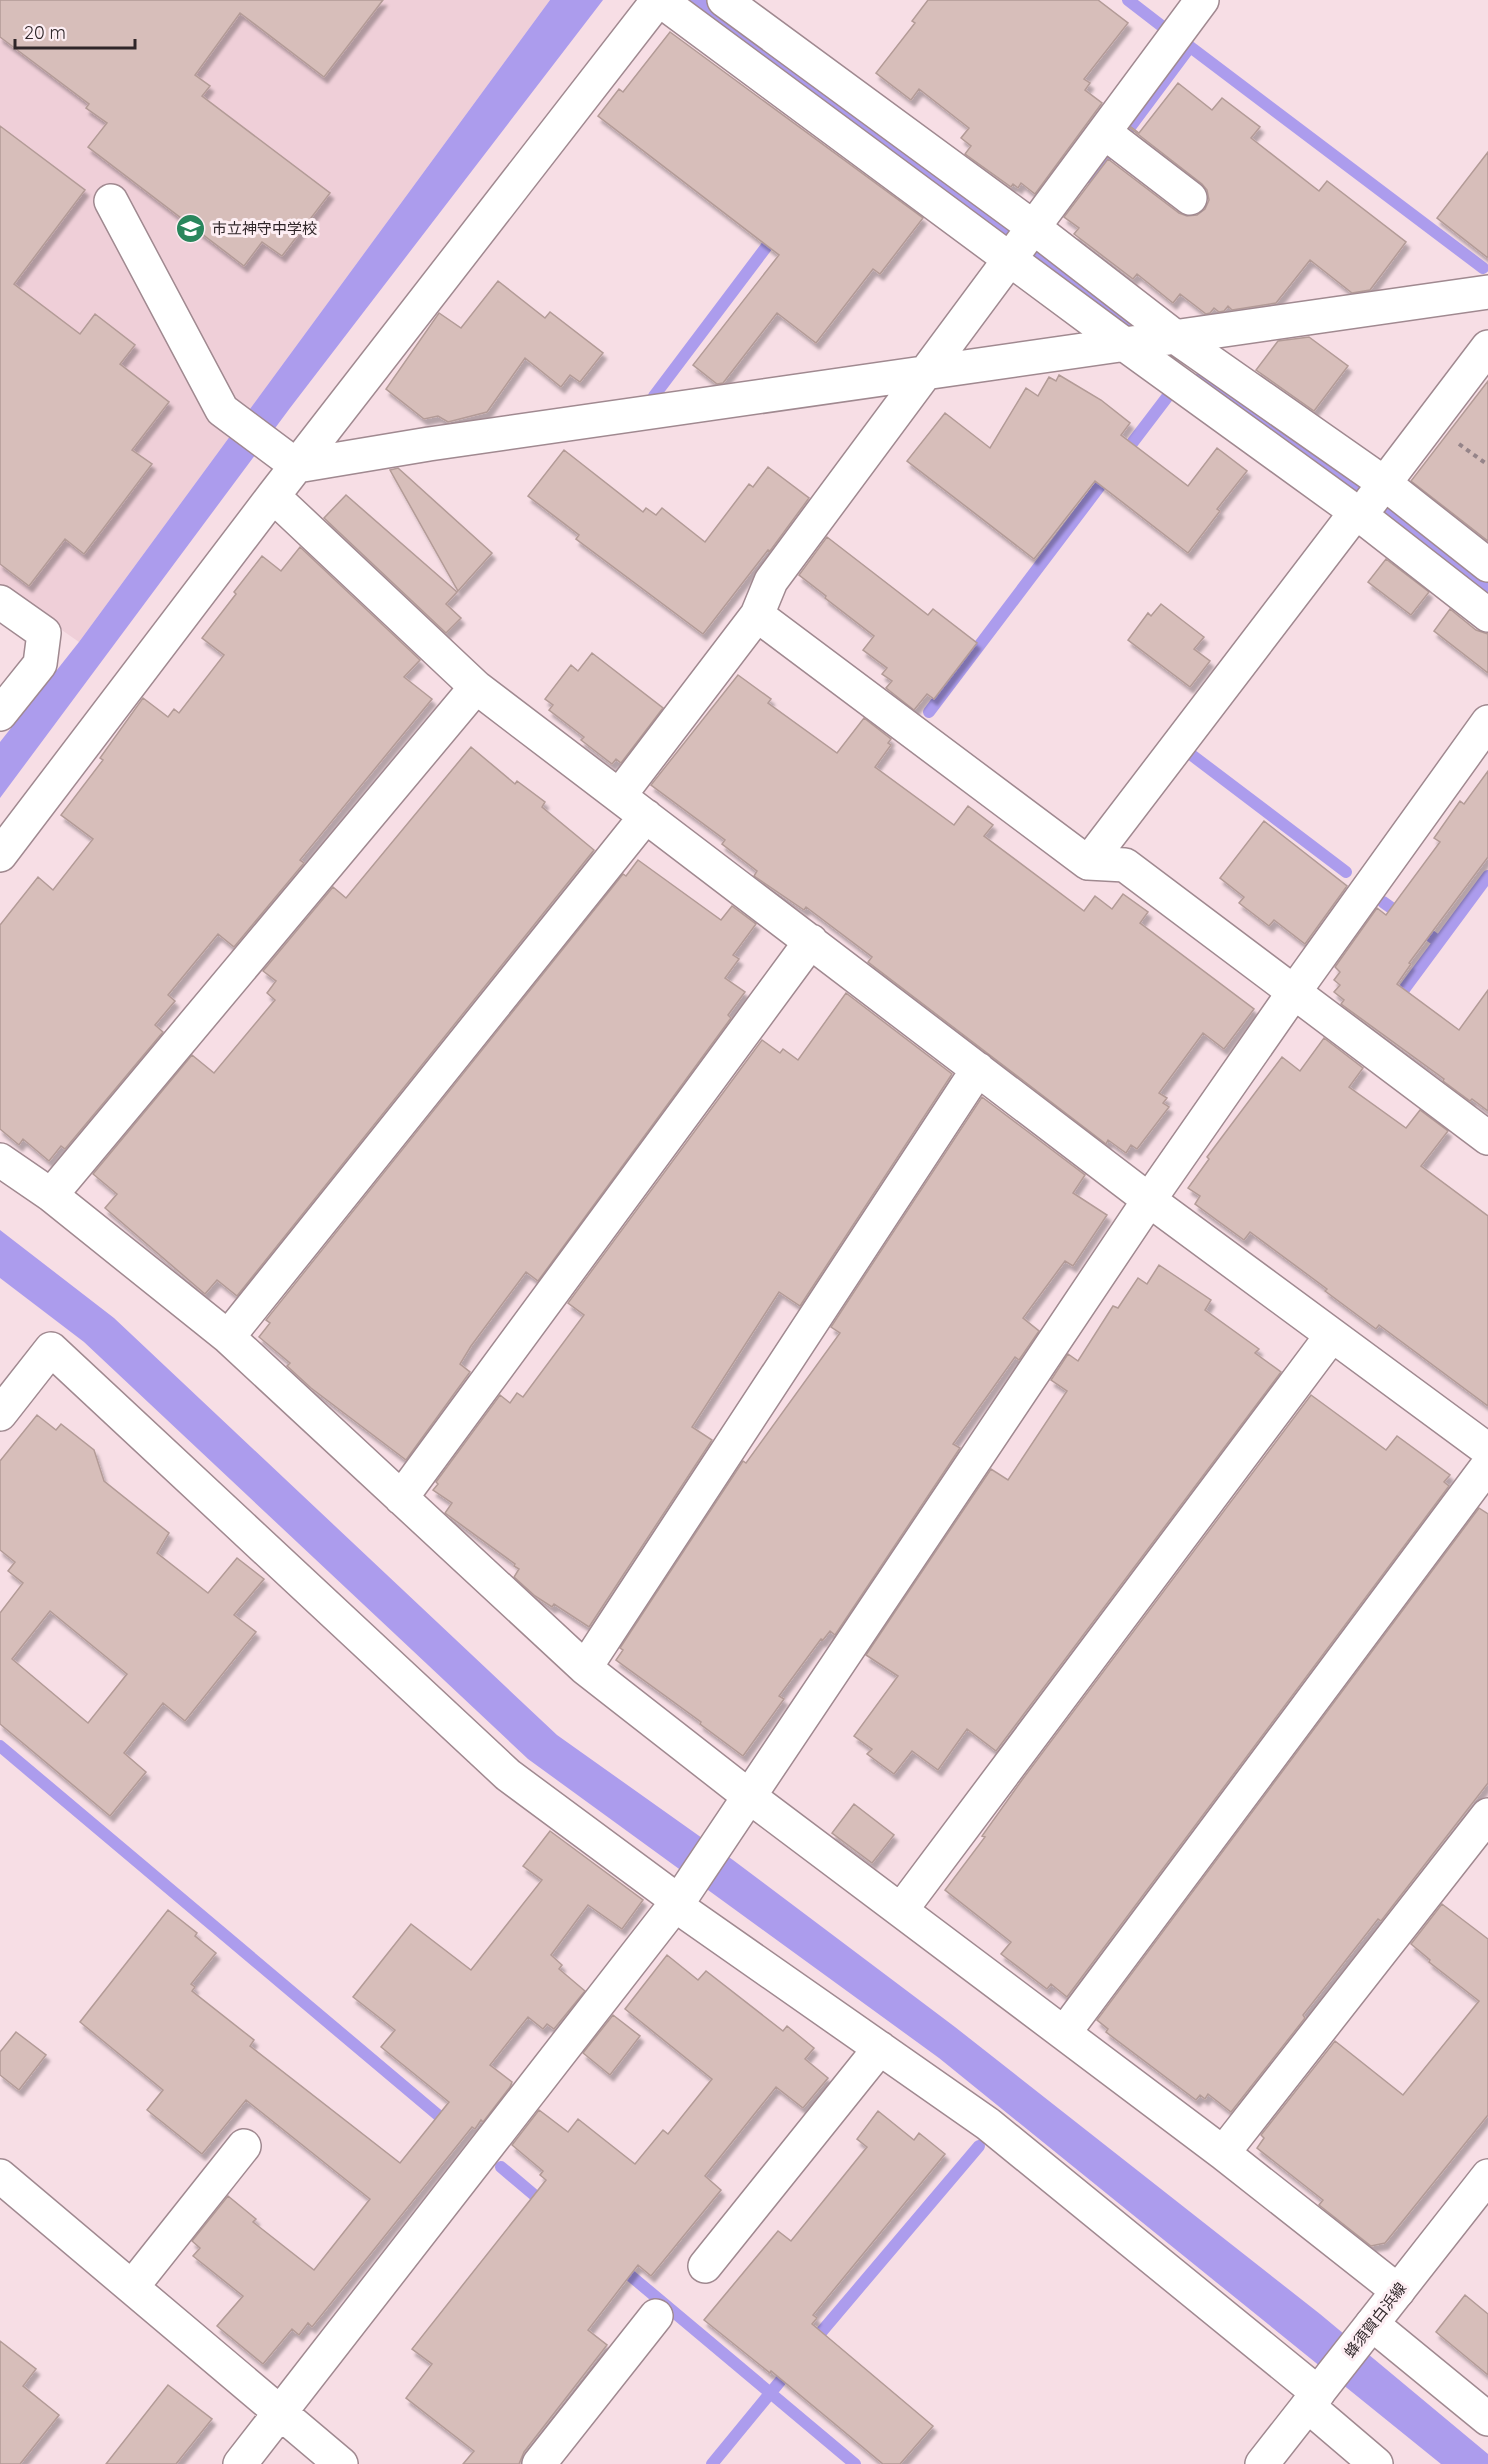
<svg xmlns="http://www.w3.org/2000/svg" width="1488" height="2464" font-family="Quicksand,'Noto Sans JP',sans-serif">
<style>
.built{fill:#efcfd8}
.water{fill:#ac9ced}
.lines{fill:none;stroke-linecap:round;stroke-linejoin:round}
.stream{stroke:#ac9ced;stroke-width:12}
.building{fill:#d7beba;stroke:#b39b97;stroke-width:1.5;fill-rule:evenodd;filter:url(#shadow)}
.minor-casing{stroke:#a08990;stroke-width:36}
.major-casing{stroke:#a08990;stroke-width:36}
.path{stroke:#958489;stroke-width:4;stroke-dasharray:4.5 4.5;stroke-linecap:butt}
.minor{stroke:#fff;stroke-width:33}
.major{stroke:#fff;stroke-width:33}
.labels{text-anchor:middle;dominant-baseline:central;stroke-width:6;stroke-linejoin:round;paint-order:stroke}
.poi-label{font-size:15px;fill:#2f2629;stroke:#fdeef3;text-anchor:start}
.street-label{font-size:15px;fill:#2f2629;stroke:#fdeef3}
</style>
<defs>
<filter id="shadow"><feDropShadow dx="3.5" dy="6" stdDeviation="1.5" flood-color="#0004"/></filter>
</defs>
<rect width="100%" height="100%" fill="#f7dee5"/>
<!-- built -->
<path class="built" d="M0,0H550L79,642L0,587Z"/>
<!-- water -->
<path class="water" d="M550,0H603L290,408L0,798V742L79,642Z
M0,1230L114,1318L557,1735L733,1860L955,2027L1320,2314L1488,2454V2464H1441L939,2058L528,1759L84,1342L0,1278Z"/>
<g class="lines">
<!-- stream -->
<path class="stream" d="M696,0L1142,337
M1128,0L1163,27
M1189,46L1483,268
M1128,130L1190,47
M1091,178L1108,154
M1200,379L1360,491L1488,588
M654,396L776,234
M1123,455L1171,392
M929,712L1109,474
M1193,756L1346,872
M1383,902L1439,942
M1394,1003L1488,876
M0,1746L451,2126
M501,2167L546,2205
M619,2266L855,2464
M812,2343L979,2146
M712,2464L791,2368"/>
</g>
<!-- building -->
<path class="building" d="M0,0H383L324,77L240,13L195,75L210,86L202,96L330,193L282,256L262,242L244,266L88,147L107,123L86,108L89,104L0,37Z
M928,0H1098L1128,23L1084,79L1090,83L1085,90L1102,103L1035,194L1021,183L1018,188L1013,184L1011,187L965,154L971,146L961,138L969,128L919,89L911,100L876,73L915,23L912,21Z
M670,32L923,218L880,274L873,269L816,343L777,313L723,383L717,384L693,365L779,255L598,116L619,89L623,92Z
M1178,83L1212,110L1222,98L1260,127L1251,138L1319,191L1327,181L1406,242L1370,290L1352,293L1310,260L1276,303L1232,310L1228,306L1224,311L1219,312L1214,308L1210,313L1206,314L1180,294L1173,303L1137,274L1133,279L1074,234L1079,228L1064,217L1108,159L1179,213L1187,216L1197,215L1205,209L1209,200L1207,190L1202,184L1130,128L1131,127L1139,133Z
M0,126L85,190L14,284L80,334L95,314L135,345L120,364L169,402L132,450L152,464L112,517L84,554L65,539L29,586L0,564Z
M1488,152V258L1437,218Z
M498,281L545,318L550,312L603,353L580,382L570,375L561,387L525,358L487,412L448,422L438,416L424,419L386,389L439,313L461,328Z
M1309,337L1348,366L1314,411L1256,370L1278,341Z
M1059,375L1101,400L1130,423L1121,435L1188,486L1217,448L1247,471L1217,509L1220,511L1188,553L1095,481L1034,559L907,461L945,413L990,448L1026,388L1038,396L1049,377L1056,381Z
M1488,381V541L1411,481Z
M564,450L643,512L646,508L656,515L662,508L705,542L749,484L753,487L768,467L809,498L770,551L768,550L703,634L576,539L579,535L528,496Z
M398,468L492,553L458,591L390,470Z
M346,495L457,592L446,604L461,618L446,633L324,518Z
M827,537L928,615L933,609L977,643L934,699L927,694L914,710L886,688L892,681L882,674L887,668L863,650L874,636L825,598L826,596L799,575Z
M300,547L420,660L404,677L432,699L300,860L304,863L234,947L218,934L168,995L175,1001L155,1025L163,1032L65,1149L61,1146L49,1161L23,1139L19,1145L0,1129V925L38,877L53,890L93,839L61,815L103,760L100,758L143,698L168,717L174,709L179,713L224,655L202,638L236,594L234,592L262,556L281,571Z
M1386,559L1429,592L1411,615L1368,582Z
M1161,604L1204,637L1194,649L1210,661L1190,687L1128,640L1148,613L1151,616Z
M1450,609L1476,630L1488,634V673L1434,631Z
M592,653L663,708L621,763L616,759L612,764L581,740L584,737L549,710L553,705L545,699L571,665L578,671Z
M738,675L771,699L768,703L837,753L864,718L891,739L888,743L891,745L875,767L954,825L968,806L993,825L984,836L1084,911L1095,896L1112,909L1123,894L1148,912L1140,923L1254,1009L1224,1049L1203,1033L1159,1093L1167,1098L1163,1103L1169,1107L1137,1149L1131,1145L1126,1153L1108,1140L1106,1144L868,962L872,957L806,907L804,910L754,876L757,871L722,844L725,840L651,785Z
M471,747L515,784L517,781L545,802L542,807L594,850L237,1296L217,1280L205,1294L105,1208L117,1194L93,1174L192,1055L214,1073L275,1000L267,993L276,981L263,971L333,887L346,898Z
M1488,771V857L1409,963L1411,964L1397,984L1459,1030L1488,990V1111L1472,1099L1470,1101L1443,1081L1444,1079L1341,1004L1344,1000L1334,992L1340,985L1334,980L1340,972L1335,967L1377,908L1386,915L1440,842L1434,838L1460,801L1464,804Z
M1264,821L1347,886L1305,944L1274,920L1269,926L1239,903L1244,897L1220,878Z
M638,860L721,920L732,906L756,924L733,955L739,959L725,978L745,992L728,1015L731,1018L538,1281L526,1272L471,1346L460,1364L470,1372L406,1460L311,1388L287,1366L290,1363L259,1337L270,1323L266,1320L623,874L626,876Z
M846,993L952,1074L800,1306L779,1292L692,1427L712,1440L589,1627L554,1604L552,1607L535,1596L514,1577L519,1569L514,1566L515,1564L445,1513L452,1503L433,1490L438,1484L436,1482L500,1395L510,1403L517,1393L523,1397L584,1315L568,1303L762,1040L780,1053L783,1049L798,1060Z
M1324,1038L1363,1068L1349,1087L1406,1128L1420,1110L1448,1131L1421,1166L1488,1216V1406L1379,1325L1376,1329L1325,1291L1327,1289L1250,1232L1244,1240L1195,1204L1200,1196L1188,1188L1209,1159L1207,1157L1282,1057L1300,1071Z
M982,1097L1085,1175L1073,1193L1107,1215L1073,1266L1065,1261L1023,1318L1039,1331L1019,1360L1015,1357L953,1444L960,1448L835,1635L830,1631L823,1640L821,1639L779,1696L784,1699L743,1756L700,1724L701,1722L616,1660L623,1650L620,1648L743,1461L746,1463L840,1333L831,1327Z
M1159,1265L1211,1300L1205,1310L1259,1349L1255,1353L1281,1372L996,1751L967,1729L938,1770L912,1751L894,1774L867,1754L872,1749L854,1736L898,1676L866,1655L991,1469L1008,1480L1067,1391L1051,1380L1068,1354L1078,1361L1113,1306L1118,1308L1138,1278L1147,1284Z
M1311,1395L1386,1450L1397,1436L1450,1475L1444,1482L1449,1486L1067,1997L1051,1984L1047,1989L1001,1954L1011,1942L945,1890L985,1837L982,1836L1022,1780Z
M37,1415L56,1430L61,1424L94,1450L104,1481L169,1533L157,1553L208,1593L237,1558L264,1579L234,1615L256,1632L185,1721L163,1703L124,1753L146,1772L110,1816L0,1724V1613L23,1583L8,1571L15,1562L0,1550V1461ZM50,1611L127,1674L88,1723L12,1659Z
M1479,1508L1488,1514V1783L1381,1921L1378,1919L1303,2015L1305,2018L1231,2112L1208,2094L1205,2099L1200,2095L1196,2100L1106,2032L1108,2029L1097,2020Z
M854,1804L894,1835L872,1863L832,1833Z
M550,1831L643,1900L622,1929L588,1905L551,1955L562,1965L559,1969L585,1991L554,2029L547,2024L543,2029L528,2017L490,2065L512,2082L510,2087L483,2122L481,2120L475,2129L472,2127L312,2327L308,2323L299,2335L292,2329L263,2364L217,2326L243,2296L193,2256L200,2248L192,2241L228,2196L256,2219L253,2222L314,2270L370,2199L246,2100L202,2154L147,2110L163,2090L80,2022L168,1910L197,1933L195,1936L216,1953L191,1984L195,1987L192,1991L254,2040L250,2046L400,2163L449,2102L381,2047L395,2030L353,1997L411,1924L471,1970L542,1880L523,1866Z
M1442,1904L1488,1939V2115L1385,2243L1371,2246L1319,2205L1323,2200L1257,2148L1264,2138L1261,2135L1335,2041L1403,2095L1479,2001L1429,1962L1430,1960L1411,1944Z
M667,1955L698,1980L706,1971L783,2031L787,2026L814,2048L805,2059L828,2078L803,2108L776,2087L705,2176L721,2190L651,2276L638,2265L588,2330L607,2345L524,2452L519,2464H463L474,2451L406,2398L432,2364L412,2349L546,2180L540,2175L543,2171L512,2145L539,2110L568,2132L578,2119L635,2164L663,2130L668,2134L712,2079L625,2009Z
M613,2015L640,2036L610,2075L583,2053Z
M16,2032L46,2055L19,2090L0,2075V2052Z
M878,2111L914,2140L919,2133L945,2154L813,2315L817,2318L812,2324L933,2426L900,2464H883L771,2371L770,2373L704,2320L778,2231L791,2241L867,2147L857,2139Z
M1465,2295L1488,2314V2375L1436,2332Z
M0,2341L36,2369L23,2386L59,2415L20,2464H0Z
M168,2385L212,2419L176,2464H106Z"/>
<g class="lines">
<defs>
<path id="minor" d="M660,0L1124,344L1356,512L1488,615
M724,0L1033,227L1174,336L1384,483L1488,565
M1104,132L1190,198
M111,201L222,410L297,466L429,444L1488,292
M273,496L476,687L1149,1200L1488,1450
M1371,501L1488,347
M0,602L44,633L40,664L0,714
M757,615L771,581L1202,0
M619,796L757,615L1088,863L1125,865L1488,1138
M0,855L273,496L658,0
M1088,863L1356,512
M0,1160L51,1195L228,1337L585,1668L750,1797L1223,2153L1398,2291
M51,1195L476,687
M228,1337L646,816
M0,1414L51,1349L508,1775L678,1901
M401,1498L811,941
M585,1668L978,1069
M675,1905L988,2124L1318,2393
M901,1910L1332,1335
M1064,2033L1488,1465
M1223,2153L1488,1815
M0,2176L341,2464
M705,2266L880,2048
M132,2287L244,2146
M1372,2324L1488,2419
M1308,2406L1376,2464
M240,2464L685,1892L1149,1200L1294,992L1488,722
M539,2464L656,2316"/>
<path id="major" d="M1262,2464L1488,2176"/>
</defs>
<!-- minor casing -->
<use href="#minor" class="minor-casing"/>
<!-- major casing -->
<use href="#major" class="major-casing"/>
<!-- path -->
<path class="path" d="M1459,444L1488,465"/>
<!-- minor -->
<use href="#minor" class="minor"/>
<!-- major -->
<use href="#major" class="major"/>
</g>
<!-- icons -->
<defs>
<symbol id="school-disc" viewBox="-11 -11 22 22"><circle r="9.5" fill="#29865c" stroke="#fdeef3"/><path d="M0-5L7-2L0 1L-7-2ZM-4 1L0 2.5L4 1V4Q0 6-4 4Z" fill="#fff"/></symbol>
</defs>
<g fill-rule="evenodd">
<use href="#school-disc" x="174" y="212" width="33" height="33"/>
</g>
<g class="labels">
<!-- poi labels -->
<g class="poi-label">
<text x="212" y="228">市立神守中学校</text>
</g>
<!-- street labels -->
<g class="street-label">
<text transform="translate(1375 2320) rotate(-52)">蜂須賀白浜線</text>
</g>
</g>
<!-- scale -->
<path d="M15 39v9h120v-9" fill="none" stroke="#2f2629" stroke-width="3"/>
<text x="24" y="39" font-size="18" fill="#2f2629" stroke="#fdeef3" stroke-width="4.5" paint-order="stroke">20 m</text>
</svg>
